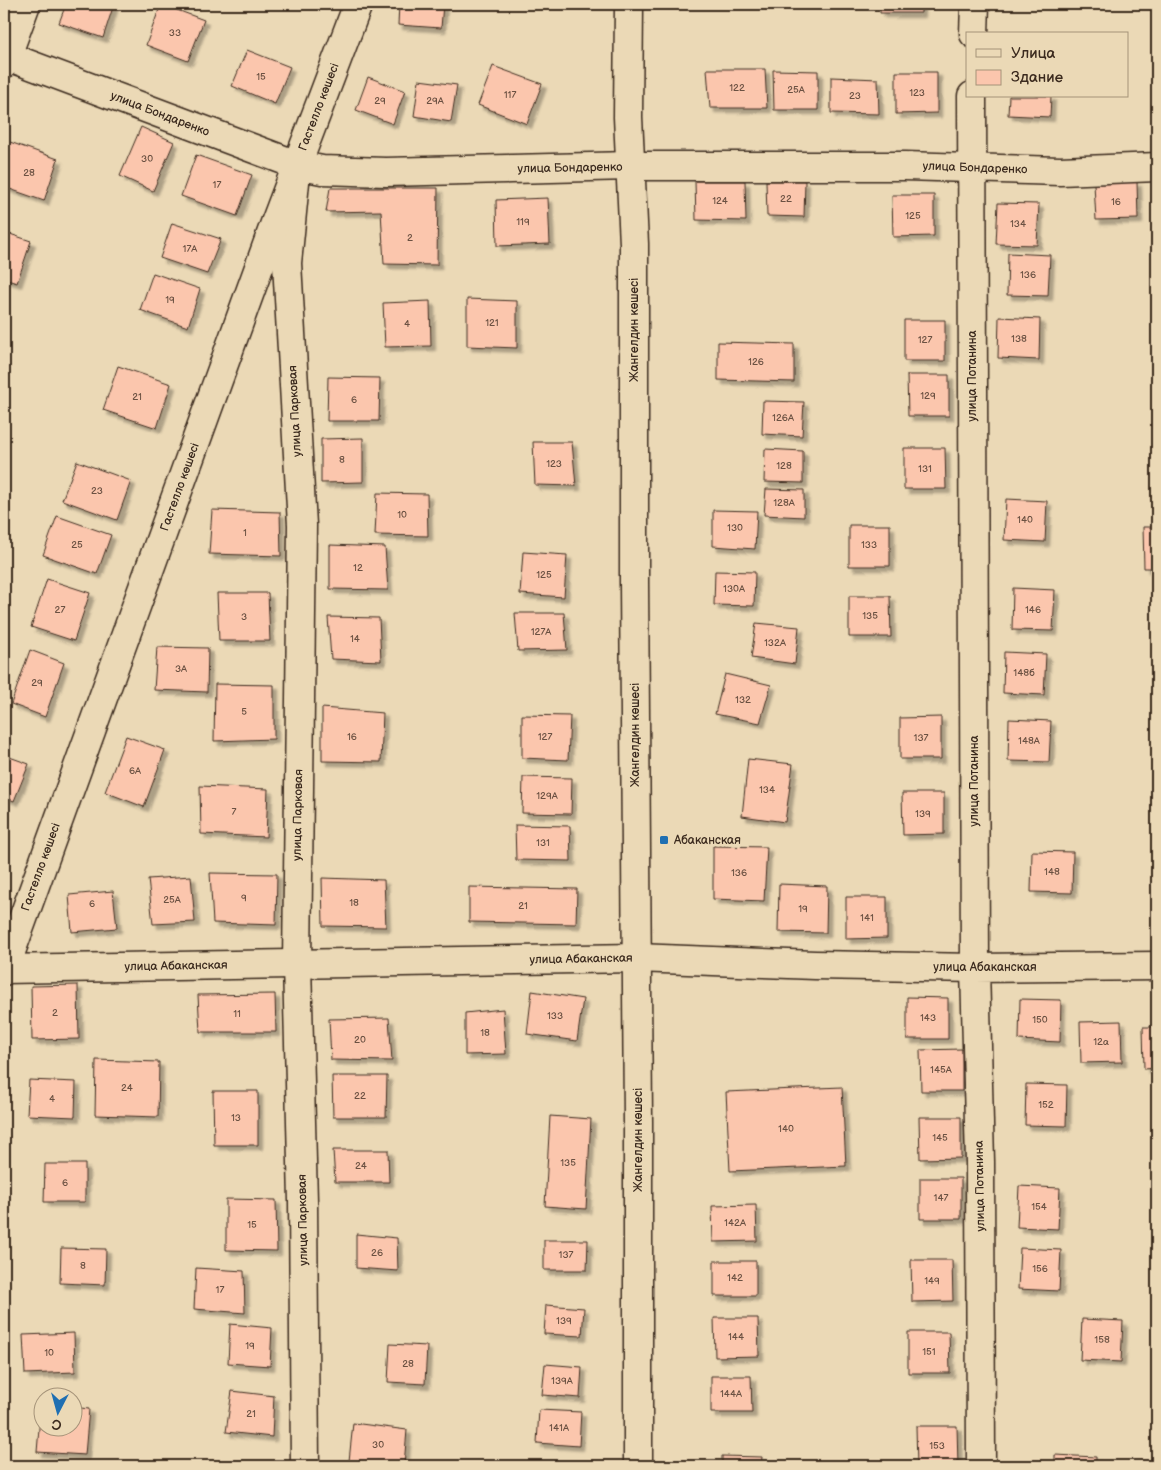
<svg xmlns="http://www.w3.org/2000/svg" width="1161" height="1470" font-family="'Balsamiq Sans',sans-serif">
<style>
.building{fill:#fbc6ad;stroke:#3b2a1e;filter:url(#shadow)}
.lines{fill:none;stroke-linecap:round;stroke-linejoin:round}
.minor-casing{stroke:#3b2a1e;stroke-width:31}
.tertiary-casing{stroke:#3b2a1e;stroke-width:31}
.secondary-casing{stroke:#3b2a1e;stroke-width:31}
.minor{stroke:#ebd9b6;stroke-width:28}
.tertiary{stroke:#ebd9b6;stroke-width:28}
.secondary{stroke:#ebd9b6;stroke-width:28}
.poi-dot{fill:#1f6fb2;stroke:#ebd9b6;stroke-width:2}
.labels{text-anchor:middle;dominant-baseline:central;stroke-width:5;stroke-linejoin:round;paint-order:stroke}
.number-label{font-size:10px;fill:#6b5142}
.street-label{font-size:12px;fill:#3b2a1e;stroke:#ebd9b6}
.poi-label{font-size:12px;fill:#3b2a1e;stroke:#ebd9b6;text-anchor:start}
</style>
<defs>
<filter id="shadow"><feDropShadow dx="4.5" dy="4.5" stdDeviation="1" flood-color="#0004"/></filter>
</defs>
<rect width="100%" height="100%" fill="#ebd9b6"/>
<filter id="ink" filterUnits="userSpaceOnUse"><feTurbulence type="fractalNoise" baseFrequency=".02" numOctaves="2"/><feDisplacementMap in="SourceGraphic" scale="10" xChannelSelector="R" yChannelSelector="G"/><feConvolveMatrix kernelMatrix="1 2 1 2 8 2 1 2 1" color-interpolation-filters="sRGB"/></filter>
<g filter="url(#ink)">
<!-- building -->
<path class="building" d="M66,4H114L103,38L59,23Z
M161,4L204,20L188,61L146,45Z
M399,4H443L441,28L398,25Z
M880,4H921V13H880Z
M247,50L290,67L275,104L232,86Z
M493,66L542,84L527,124L478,105Z
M707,69H765L767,108H710Z
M773,70L818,71V110H774Z
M896,72H937V113L896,114Z
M368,77L405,91L393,124L356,110Z
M831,77L878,79L879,114L831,113Z
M419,80L457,85L451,122L414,116Z
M1009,96H1051L1050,117L1008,115Z
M141,127L174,142L153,191L120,176Z
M7,141L58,159L44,201L4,187V150Z
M196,155L252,175L237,216L181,196Z
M695,181H745L746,221L696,220Z
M766,181H805L804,217L767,216Z
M1137,182L1138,219L1096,220L1094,184Z
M330,188H438L437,265L384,264L381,211L326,212Z
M892,195H934V236L893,237Z
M548,198L550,244L497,246L496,200Z
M998,203L1039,204L1037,245L996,244Z
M172,223L221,239L207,274L160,258Z
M4,232L31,241L17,283L4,279Z
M1008,253L1050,255L1048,296L1007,295Z
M153,273L200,289L188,327L140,310Z
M467,299L517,301V348L467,346Z
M430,301L431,346L385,347L383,303Z
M999,317L1040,319L1039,360L998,358Z
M904,320H945V361H904Z
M718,342L794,344V382L718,380Z
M118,366L171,384L157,428L103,410Z
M907,375H949V416H908Z
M328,377L380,378L379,421H327Z
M763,401L804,402L802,436L762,434Z
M363,438V482L321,483V439Z
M533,442H572L576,486L535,485Z
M904,448H945L946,489H904Z
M765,449L803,451V483L764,482Z
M77,461L131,481L117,520L62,500Z
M766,489L804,490V517L764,515Z
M377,493L427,494L428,536L375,535Z
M1006,499L1047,501L1045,542L1004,540Z
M212,510L280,512L281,556L209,554Z
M713,510L757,511L755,549L713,546Z
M57,516L111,535L97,574L43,555Z
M849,525H890V566H849Z
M1143,527H1157V568H1144Z
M330,545L385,547L388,590L330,589Z
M523,552L567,555L564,597L520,594Z
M715,571L755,572L754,606L714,605Z
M47,579L90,593L74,641L31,627Z
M1013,588L1055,590L1053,631L1012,630Z
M217,593H268L270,641H219Z
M849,596H890L891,637H849Z
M515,613H564L567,650L518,651Z
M328,617L379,618L381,661L331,659Z
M756,623L799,627L795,664L751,658Z
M157,647L208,648L207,692L154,690Z
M30,650L64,663L45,717L11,704Z
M1004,652L1046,654L1044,695L1003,693Z
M725,674L771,685L760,723L715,714Z
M215,684L274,685V739L214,741Z
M322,708L383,713L381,762L322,761Z
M522,715L570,716L568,760L522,758Z
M941,717V759H900V718Z
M1009,719L1051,721L1049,762L1008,761Z
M126,736L165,750L144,807L105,792Z
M4,755L29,764L14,801L4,797Z
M748,759L793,764L785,822L742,816Z
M523,777L572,778L571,814L522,813Z
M200,786L268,789L266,837L201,834Z
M902,793H944V834L903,835Z
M515,825L570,826L571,861L516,860Z
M713,846L767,847L764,901L713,899Z
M1032,851L1073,852L1072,893L1031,892Z
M210,873L277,874L276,925L213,923Z
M191,876L195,922L153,924L148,879Z
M322,878L384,880L386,927L323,926Z
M779,884L827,886L826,933L778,932Z
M469,887L577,889L576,924L469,922Z
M113,891L117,928L72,932L69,895Z
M846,897H887V938L846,939Z
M78,985L79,1039L32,1040L31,986Z
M532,991L583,999L577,1041L527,1034Z
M275,994L276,1032H200L198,995Z
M907,997L948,998V1039H907Z
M1020,999L1061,1000L1060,1042L1019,1040Z
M503,1009L506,1054L465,1055V1013Z
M389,1018L392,1061L331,1060L329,1019Z
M1121,1021L1122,1062L1081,1063L1080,1022Z
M1143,1027H1157V1068L1144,1069Z
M962,1049V1091H921L920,1050Z
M96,1060L159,1062L158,1117L95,1115Z
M332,1076H387L386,1117H333Z
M29,1080L76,1082L75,1117L27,1115Z
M1026,1084L1067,1085L1066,1126L1025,1125Z
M842,1087L846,1166L730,1171L726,1092Z
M213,1091H258V1145H214Z
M550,1116L591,1119L586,1209L545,1206Z
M919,1117H961V1158L920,1159Z
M333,1150H388L389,1182H335Z
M45,1164H85V1202H44Z
M920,1178H961V1219H920Z
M1019,1186L1060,1188L1058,1229L1017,1227Z
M226,1199L276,1200L277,1251L226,1250Z
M756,1205L757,1241L713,1242L712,1206Z
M356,1234L397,1238L398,1271L356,1268Z
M544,1240H588L587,1270H544Z
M61,1248L106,1249L105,1285L60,1283Z
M1020,1248L1061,1250L1059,1291L1018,1289Z
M911,1260H952L953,1301L912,1302Z
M714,1261H756V1296H714Z
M196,1268L244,1271L245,1313L194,1309Z
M546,1305L584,1308L582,1336L544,1334Z
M714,1318H758L759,1356L715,1357Z
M1082,1319L1123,1321L1121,1362L1080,1360Z
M230,1324L272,1328L270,1366L228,1363Z
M908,1332H949L950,1373H908Z
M74,1333L75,1372L25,1374L23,1335Z
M390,1344L427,1346L425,1384L388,1382Z
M545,1364L582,1367L580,1398L542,1395Z
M711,1376H751L752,1413H711Z
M232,1391L274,1396L272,1437L226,1432Z
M41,1405H42V1428H72V1407L89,1409L85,1455L37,1452Z
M539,1410L581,1412L579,1446L537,1443Z
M353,1423L407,1430L404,1465L349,1461Z
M916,1426H957L958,1466H917Z
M1055,1455L1096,1457V1466H1055Z
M722,1456L762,1457L761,1466H722Z
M542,1462L580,1465V1466H541Z"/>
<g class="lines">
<defs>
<path id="minor" d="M974,34L975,4
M4,55L297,165L322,170L386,172L630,166H905L1060,171L1157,167
M4,64L26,4
M972,96L975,968L980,1162L981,1466
M295,182L287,263L302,525L297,964L303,1201L305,1466
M637,958L815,965L975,968L1157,966"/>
<path id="tertiary" d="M4,969L637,958
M4,971L275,223L358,4"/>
<path id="secondary" d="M629,4L628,117L634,244V582L638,1121V1466"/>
</defs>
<!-- minor casing -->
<use href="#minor" class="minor-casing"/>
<!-- tertiary casing -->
<use href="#tertiary" class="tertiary-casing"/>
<!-- secondary casing -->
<use href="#secondary" class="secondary-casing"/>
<!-- minor -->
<use href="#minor" class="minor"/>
<!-- tertiary -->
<use href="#tertiary" class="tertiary"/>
<!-- secondary -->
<use href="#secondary" class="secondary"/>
</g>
</g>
<!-- markers -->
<rect class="poi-dot" x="659" y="835" width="10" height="10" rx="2.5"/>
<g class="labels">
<!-- number labels -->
<g class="number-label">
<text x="175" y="33">33</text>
<text x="261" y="77">15</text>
<text x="737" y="88">122</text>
<text x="796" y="90">25А</text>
<text x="917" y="93">123</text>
<text x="510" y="95">117</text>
<text x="855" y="96">23</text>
<text x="380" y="101">29</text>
<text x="435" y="101">29А</text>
<text x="147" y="159">30</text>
<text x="29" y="173">28</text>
<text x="217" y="185">17</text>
<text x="786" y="199">22</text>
<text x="720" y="201">124</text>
<text x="1116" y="202">16</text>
<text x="913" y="216">125</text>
<text x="523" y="222">119</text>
<text x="1018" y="224">134</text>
<text x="410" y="238">2</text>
<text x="190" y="249">17А</text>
<text x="1028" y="275">136</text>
<text x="170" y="300">19</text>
<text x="492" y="323">121</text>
<text x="407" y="324">4</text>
<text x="1019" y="339">138</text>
<text x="925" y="340">127</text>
<text x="756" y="362">126</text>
<text x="928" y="396">129</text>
<text x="137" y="397">21</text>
<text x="354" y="400">6</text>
<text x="783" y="418">126А</text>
<text x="342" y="460">8</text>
<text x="554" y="464">123</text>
<text x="784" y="466">128</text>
<text x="925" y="469">131</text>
<text x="97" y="491">23</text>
<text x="784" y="503">128А</text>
<text x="402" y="515">10</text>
<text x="1025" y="520">140</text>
<text x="735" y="528">130</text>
<text x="245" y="533">1</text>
<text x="77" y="545">25</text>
<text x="869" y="545">133</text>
<text x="358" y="568">12</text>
<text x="544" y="575">125</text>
<text x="734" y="589">130А</text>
<text x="60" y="610">27</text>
<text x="1033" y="610">146</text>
<text x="870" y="616">135</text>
<text x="244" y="617">3</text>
<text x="541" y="632">127А</text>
<text x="355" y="639">14</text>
<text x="775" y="643">132А</text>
<text x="181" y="669">3А</text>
<text x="1024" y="673">148б</text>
<text x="37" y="683">29</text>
<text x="743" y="700">132</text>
<text x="244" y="712">5</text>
<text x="352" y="737">16</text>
<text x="545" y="737">127</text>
<text x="921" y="738">137</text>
<text x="1029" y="741">148А</text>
<text x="135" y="771">6А</text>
<text x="767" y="790">134</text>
<text x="547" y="796">129А</text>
<text x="234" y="812">7</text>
<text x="923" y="814">139</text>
<text x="543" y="843">131</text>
<text x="1052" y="872">148</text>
<text x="739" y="873">136</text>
<text x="244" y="898">9</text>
<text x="172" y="900">25А</text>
<text x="354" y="903">18</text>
<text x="92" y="904">6</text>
<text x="523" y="906">21</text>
<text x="803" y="909">19</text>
<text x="867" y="918">141</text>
<text x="55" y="1013">2</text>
<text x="237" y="1014">11</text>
<text x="555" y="1016">133</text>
<text x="928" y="1018">143</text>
<text x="1040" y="1020">150</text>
<text x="485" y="1033">18</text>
<text x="360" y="1040">20</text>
<text x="1101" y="1042">12а</text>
<text x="941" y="1070">145А</text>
<text x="127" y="1088">24</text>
<text x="360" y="1096">22</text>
<text x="52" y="1099">4</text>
<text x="1046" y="1105">152</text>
<text x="236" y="1118">13</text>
<text x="786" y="1129">140</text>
<text x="940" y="1138">145</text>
<text x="568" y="1163">135</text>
<text x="361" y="1166">24</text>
<text x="65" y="1183">6</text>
<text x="941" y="1198">147</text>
<text x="1039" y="1207">154</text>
<text x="735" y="1223">142А</text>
<text x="252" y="1225">15</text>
<text x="377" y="1253">26</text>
<text x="566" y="1255">137</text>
<text x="83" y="1266">8</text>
<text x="1040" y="1269">156</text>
<text x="735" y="1278">142</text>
<text x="932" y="1281">149</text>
<text x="220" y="1290">17</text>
<text x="564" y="1321">139</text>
<text x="736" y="1337">144</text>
<text x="1102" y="1340">158</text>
<text x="250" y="1346">19</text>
<text x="929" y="1352">151</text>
<text x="49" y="1353">10</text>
<text x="408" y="1364">28</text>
<text x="562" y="1381">139А</text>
<text x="731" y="1394">144А</text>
<text x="251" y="1414">21</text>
<text x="559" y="1428">141А</text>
<text x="378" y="1445">30</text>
<text x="937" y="1446">153</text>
</g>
<!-- street labels -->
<g class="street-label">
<text transform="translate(319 107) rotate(-69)">Гастелло көшесі</text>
<text transform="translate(160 114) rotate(21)">улица Бондаренко</text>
<text transform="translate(570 168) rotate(-1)">улица Бондаренко</text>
<text transform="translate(975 168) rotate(2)">улица Бондаренко</text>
<text transform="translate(634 330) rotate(-90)">Жангелдин көшесі</text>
<text transform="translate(972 376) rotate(-90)">улица Потанина</text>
<text transform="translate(295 411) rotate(-93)">улица Парковая</text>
<text transform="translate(180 487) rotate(-70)">Гастелло көшесі</text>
<text transform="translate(635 735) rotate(-90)">Жангелдин көшесі</text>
<text transform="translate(974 781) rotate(-90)">улица Потанина</text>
<text transform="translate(298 815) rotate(-89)">улица Парковая</text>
<text transform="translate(41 867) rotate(-70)">Гастелло көшесі</text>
<text transform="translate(581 959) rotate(-1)">улица Абаканская</text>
<text transform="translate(176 966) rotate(-1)">улица Абаканская</text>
<text x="985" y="967">улица Абаканская</text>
<text transform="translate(638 1140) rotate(-90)">Жангелдин көшесі</text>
<text transform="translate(980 1186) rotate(-91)">улица Потанина</text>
<text transform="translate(303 1220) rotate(-91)">улица Парковая</text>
</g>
<!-- poi labels -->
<g class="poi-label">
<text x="674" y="840">Абаканская</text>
</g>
</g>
<!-- margin -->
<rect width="1161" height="1470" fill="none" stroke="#ebd9b6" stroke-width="20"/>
<rect x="10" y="10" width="1141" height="1450" fill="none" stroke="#3b2a1e" stroke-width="2" filter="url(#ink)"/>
<!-- legend -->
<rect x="966" y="32" width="162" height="65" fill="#ebd9b6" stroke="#a59379"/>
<rect x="976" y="49" width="25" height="8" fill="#ebd9b6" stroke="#a59379"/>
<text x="1011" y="58" font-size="15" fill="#3b2a1e">Улица</text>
<rect x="976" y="70" width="25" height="15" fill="#fbc6ad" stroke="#a59379"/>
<text x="1011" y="82" font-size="15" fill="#3b2a1e">Здание</text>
<!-- north arrow -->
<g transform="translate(58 1412) rotate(186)"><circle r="24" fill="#ebd9b6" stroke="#a59379"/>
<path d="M0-4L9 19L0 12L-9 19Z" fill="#1f6fb2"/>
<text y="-8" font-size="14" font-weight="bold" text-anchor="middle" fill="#3b2a1e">С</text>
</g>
</svg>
